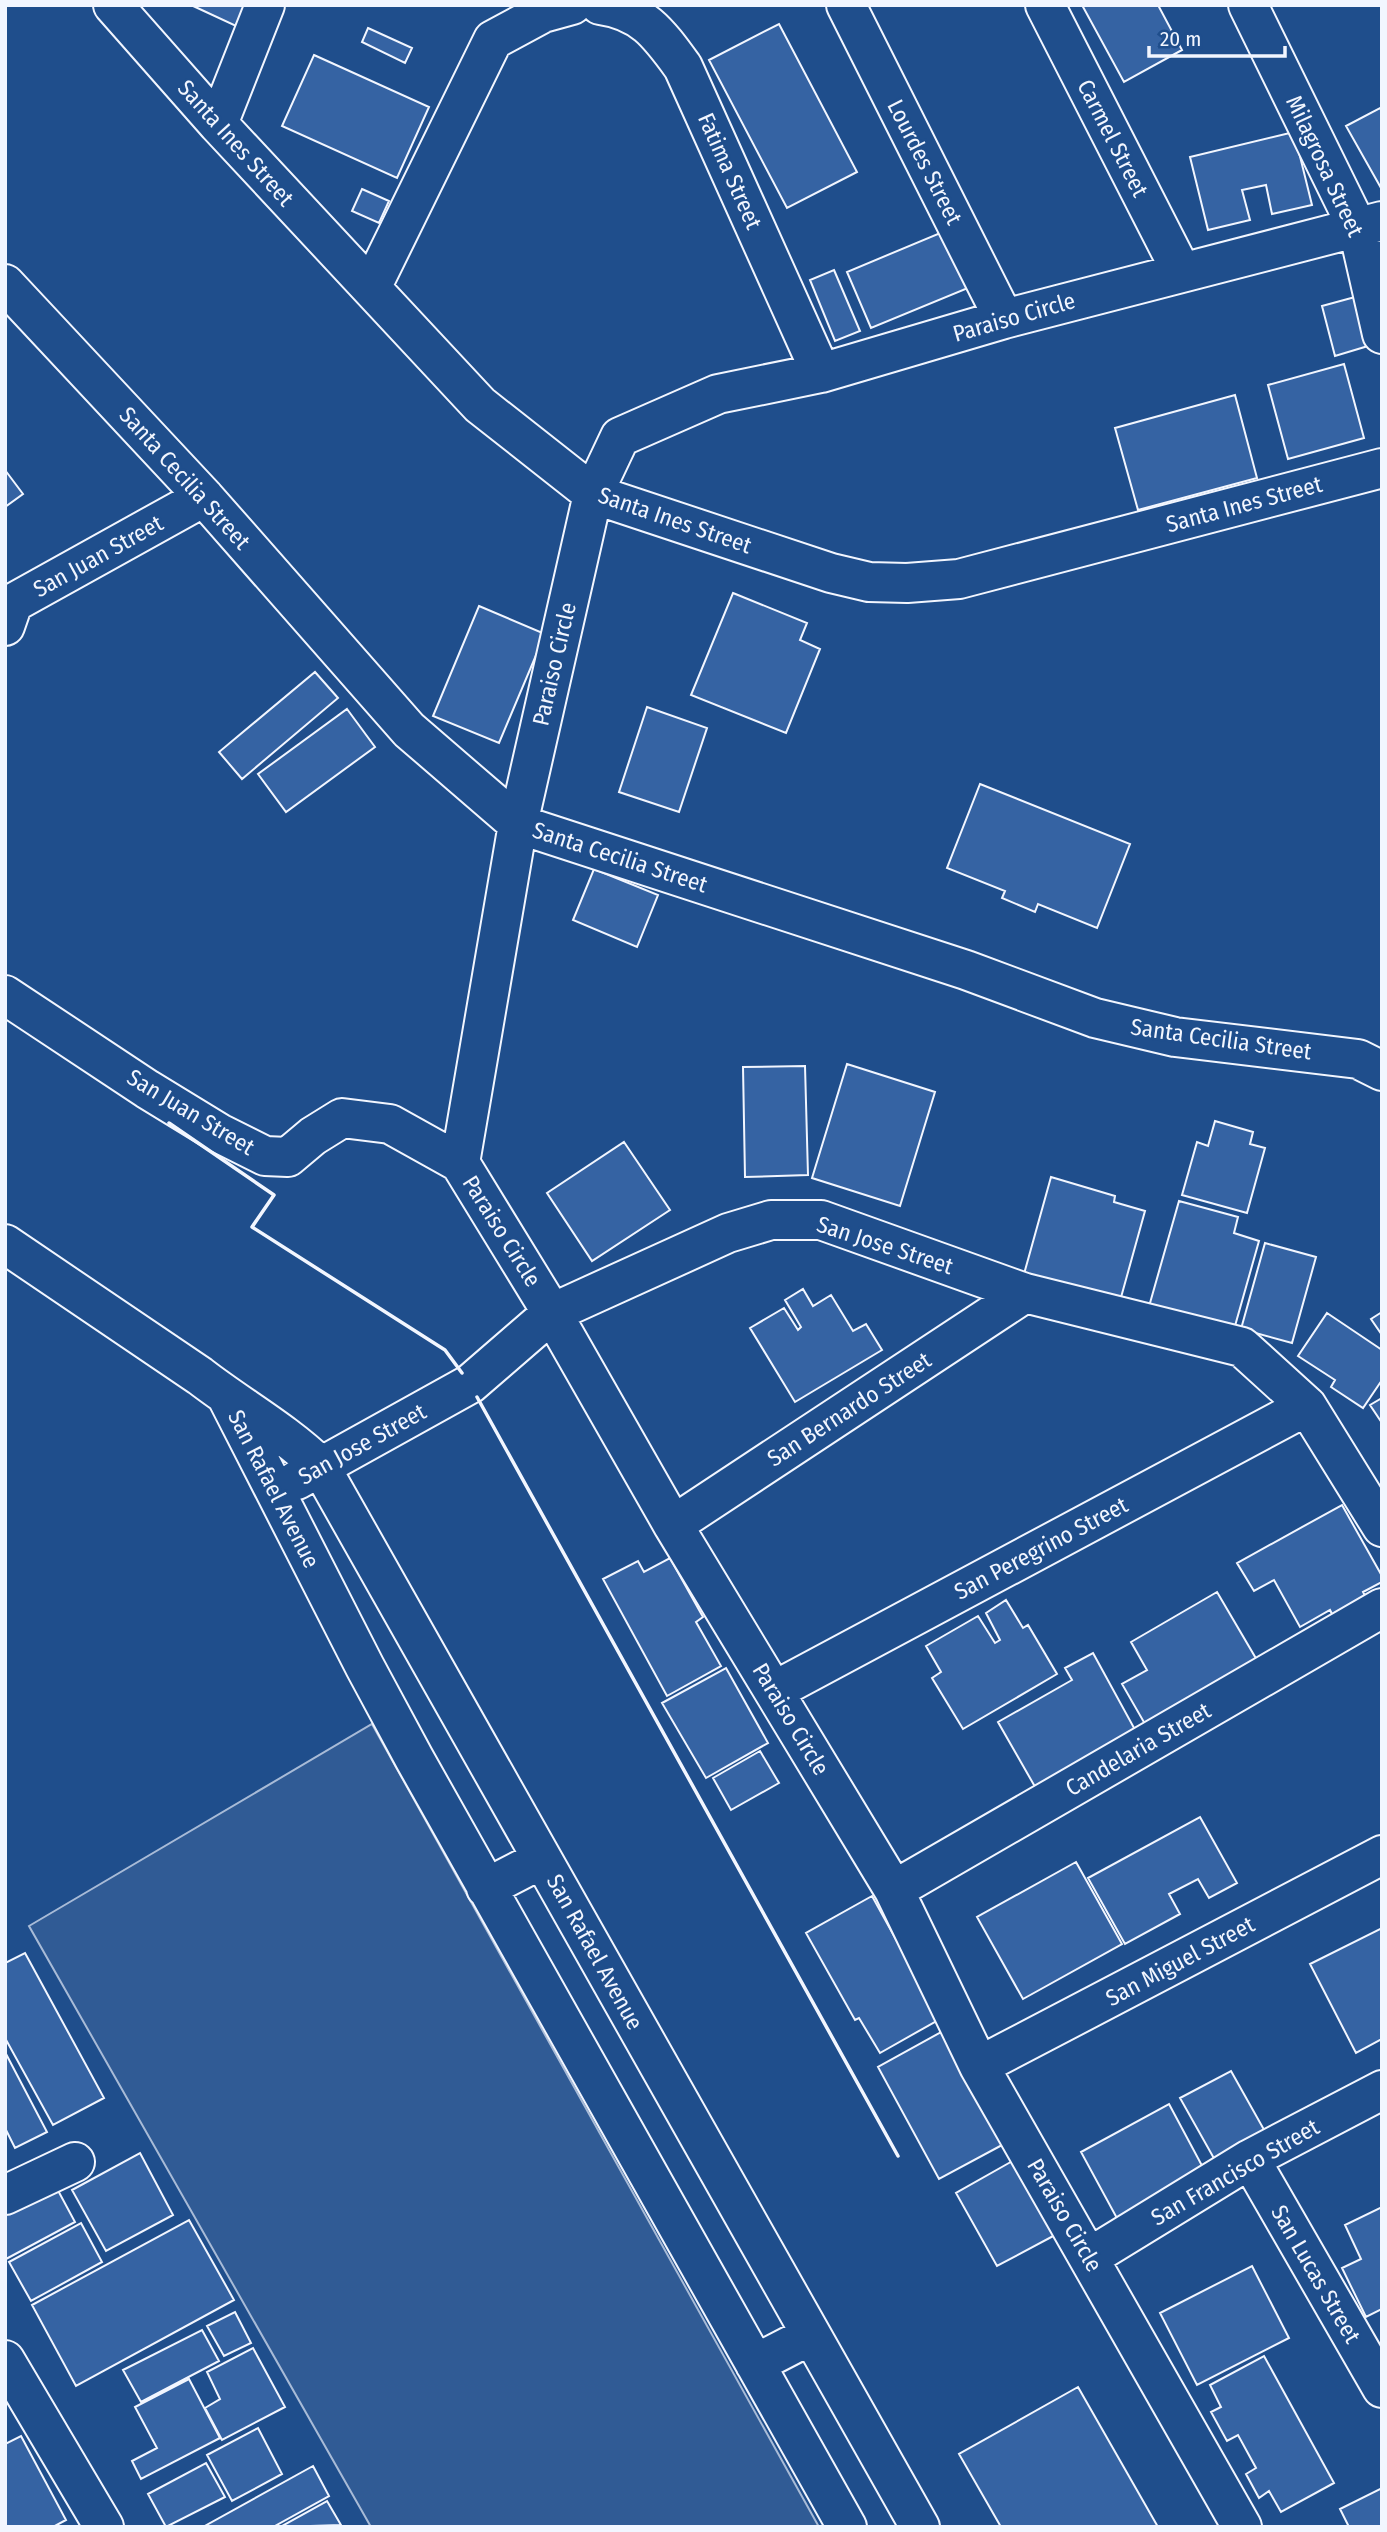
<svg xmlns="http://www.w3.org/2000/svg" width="1387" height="2532" font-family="'Fira Sans Condensed',sans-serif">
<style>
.built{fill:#305b95;stroke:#a8bbd7;stroke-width:2}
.building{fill:#3563a3;stroke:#f2f6ff;stroke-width:2}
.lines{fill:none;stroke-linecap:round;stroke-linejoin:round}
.street-casing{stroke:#f2f6ff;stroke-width:42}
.street{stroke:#1f4e8c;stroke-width:38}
.wall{stroke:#f2f6ff;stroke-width:3.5}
.labels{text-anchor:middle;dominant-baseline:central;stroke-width:5;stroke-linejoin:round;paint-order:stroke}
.street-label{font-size:23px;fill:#f2f6ff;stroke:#1f4e8c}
</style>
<rect width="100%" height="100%" fill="#1f4e8c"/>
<!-- built -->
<path class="built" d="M372,1724L819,2527H371L29,1926Z"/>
<!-- building -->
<path class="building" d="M191,5H246L236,26Z
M1082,5H1158L1182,50L1124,82Z
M779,24L857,172L787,208L709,60Z
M368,28L412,48L405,63L362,42Z
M314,55L429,107L397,178L282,126Z
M1380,108L1382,112L1381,188L1346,126Z
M1294,132L1312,205L1272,214L1266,185L1242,190L1250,220L1208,230L1190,157Z
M362,189L389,201L379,223L352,211Z
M945,231L968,288L871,328L847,272Z
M834,270L860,331L835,341L810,280Z
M1355,297L1368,346L1335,356L1322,306Z
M1344,364L1364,438L1288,459L1268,385Z
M1235,395L1257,478L1138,510L1115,428Z
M5,470L23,494L5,507Z
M733,593L807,623L800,640L820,649L786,733L691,695Z
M479,606L545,634L499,743L433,716Z
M315,672L338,698L242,779L219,752Z
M647,707L707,728L679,812L619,792Z
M347,709L375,747L286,812L258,774Z
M980,784L1130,844L1097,928L1038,904L1035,912L1002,898L1005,891L947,868Z
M594,869L658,895L637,947L573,920Z
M847,1064L935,1092L900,1206L812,1178Z
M805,1066L808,1175L745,1177L743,1067Z
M1215,1121L1253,1132L1250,1144L1265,1148L1247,1213L1182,1195L1197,1142L1208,1146Z
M624,1142L670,1210L592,1261L547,1193Z
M1051,1177L1115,1196L1114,1202L1145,1211L1120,1301L1024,1274Z
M1179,1201L1238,1217L1234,1233L1259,1241L1233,1333L1148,1310Z
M1265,1243L1316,1257L1292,1343L1241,1329Z
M803,1289L813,1306L831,1295L853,1331L866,1324L882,1350L795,1402L750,1328L784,1308L798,1330L801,1327L785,1300Z
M1382,1312V1335L1371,1319Z
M1327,1313L1382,1350V1380L1363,1408L1331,1387L1335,1380L1298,1356Z
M1382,1398V1423L1370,1405Z
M1342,1505L1382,1576V1582L1363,1592L1371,1607L1338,1626L1330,1610L1300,1627L1274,1580L1254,1591L1237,1563Z
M670,1558L703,1617L696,1622L721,1666L667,1696L603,1579L638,1561L644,1572Z
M1217,1592L1261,1667L1149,1731L1122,1684L1147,1670L1131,1642Z
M1006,1600L1023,1628L1028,1625L1057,1674L963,1729L932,1678L941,1672L926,1646L978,1616L995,1643L1000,1640L986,1613Z
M1093,1653L1139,1737L1038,1792L998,1722L1072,1680L1065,1668Z
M726,1668L768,1743L706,1778L662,1703Z
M760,1751L779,1783L731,1810L713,1778Z
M1200,1817L1237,1883L1209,1898L1198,1879L1169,1894L1180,1914L1125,1944L1088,1878Z
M1076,1862L1122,1944L1023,1999L977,1917Z
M872,1896L940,2019L880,2053L859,2018L855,2020L806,1933Z
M1382,1928V2039L1356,2053L1310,1964Z
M25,1953L104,2098L53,2125L5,2038V1963Z
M943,2031L1004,2144L939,2179L878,2067Z
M5,2052L47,2132L15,2148L5,2128Z
M1231,2071L1267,2135L1216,2162L1180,2098Z
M1169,2104L1207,2175L1119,2222L1081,2152Z
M140,2153L173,2215L106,2251L72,2190Z
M1016,2159L1057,2234L997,2266L956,2193Z
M54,2183L75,2222L6,2259L5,2209Z
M1382,2207V2309L1366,2317L1342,2268L1361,2259L1345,2225Z
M189,2220L234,2300L76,2386L32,2305Z
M81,2223L102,2262L31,2301L9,2262Z
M1252,2266L1289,2338L1197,2385L1160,2313Z
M235,2312L251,2343L224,2356L207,2326Z
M202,2330L219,2361L141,2402L123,2370Z
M253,2348L285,2407L222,2440L205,2408L220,2399L207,2372Z
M1264,2356L1334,2483L1281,2512L1269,2491L1259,2498L1246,2474L1256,2468L1238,2435L1227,2441L1211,2412L1221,2407L1210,2385Z
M189,2379L220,2438L141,2479L132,2461L157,2448L135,2407Z
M1078,2387L1158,2527H1001L959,2454Z
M258,2428L282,2474L232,2501L207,2455Z
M21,2436L66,2520L53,2527H5V2444Z
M206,2463L225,2497L166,2527L148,2494Z
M313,2466L329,2496L273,2527H203Z
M1382,2488V2527H1349L1340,2509Z
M327,2501L341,2525L280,2527Z"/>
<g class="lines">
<defs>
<path id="street" d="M113,5L218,124L480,405L593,494L831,573L869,582L907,583L959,579L1382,468
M600,5C643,11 659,34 683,67L821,373
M846,5L1004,319
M1045,5L1181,271
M1248,5L1358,229L1382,334
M218,124L265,5
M5,284L204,497L409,730L518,824L966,970L1095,1018L1175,1037L1358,1059L1382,1071
M371,288L493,40L543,13L572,5
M5,626L13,603L204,497
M5,995L147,1089L219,1133L265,1156L288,1157L313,1136L342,1118L390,1124L460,1163
M5,1244L200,1376C240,1407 284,1431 320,1466L920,2527
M228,1399L365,1667L414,1758L847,2527
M297,1480L470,1384L552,1313L728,1233L771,1220H821L1025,1293L1242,1347L1307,1406L1382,1527
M673,1525L1025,1293
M774,1691L1307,1406
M486,1888L542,1859
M894,1890L1382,1608
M979,2066L1382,1855
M1250,2159L1382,2388
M5,2195L75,2162
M1090,2257L1250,2159L1382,2090
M5,2360L104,2527
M755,2364L811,2335
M1242,2527L979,2066L894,1890L673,1525L552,1313L460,1163L518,824L593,494L620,437L718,394L821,373L1004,319L1382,221"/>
</defs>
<!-- street casing -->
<use href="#street" class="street-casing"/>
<!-- street -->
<use href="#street" class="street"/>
<!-- wall -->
<path class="wall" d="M169,1123L274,1195L252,1227L445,1350L462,1373
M477,1397L898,2156"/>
</g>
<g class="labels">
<!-- street labels -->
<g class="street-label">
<text transform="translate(1113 138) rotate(63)">Carmel Street</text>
<text transform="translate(236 143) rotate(48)">Santa Ines Street</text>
<text transform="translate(925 162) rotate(63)">Lourdes Street</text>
<text transform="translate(1325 166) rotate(65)">Milagrosa Street</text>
<text transform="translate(730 171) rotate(66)">Fatima Street</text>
<text transform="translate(1014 317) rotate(-16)">Paraiso Circle</text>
<text transform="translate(185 478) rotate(48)">Santa Cecilia Street</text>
<text transform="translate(1244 504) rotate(-15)">Santa Ines Street</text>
<text transform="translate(675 520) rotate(19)">Santa Ines Street</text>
<text transform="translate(98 556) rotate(-29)">San Juan Street</text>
<text transform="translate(554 664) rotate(-77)">Paraiso Circle</text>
<text transform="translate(620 857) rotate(18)">Santa Cecilia Street</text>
<text transform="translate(1221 1039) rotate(8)">Santa Cecilia Street</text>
<text transform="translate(191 1112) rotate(31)">San Juan Street</text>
<text transform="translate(502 1231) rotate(58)">Paraiso Circle</text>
<text transform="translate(885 1245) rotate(18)">San Jose Street</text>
<text transform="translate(849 1409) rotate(-33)">San Bernardo Street</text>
<text transform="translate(362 1444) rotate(-29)">San Jose Street</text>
<text transform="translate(274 1489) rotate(63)">San Rafael Avenue</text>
<text transform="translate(1041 1548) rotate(-28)">San Peregrino Street</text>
<text transform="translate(791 1719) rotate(59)">Paraiso Circle</text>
<text transform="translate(1138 1749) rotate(-30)">Candelaria Street</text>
<text transform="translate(595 1952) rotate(61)">San Rafael Avenue</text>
<text transform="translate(1180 1961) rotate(-28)">San Miguel Street</text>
<text transform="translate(1235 2172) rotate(-30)">San Francisco Street</text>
<text transform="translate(1065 2215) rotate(60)">Paraiso Circle</text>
<text transform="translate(1316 2274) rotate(60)">San Lucas Street</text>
</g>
</g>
<!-- border -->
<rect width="1387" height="2532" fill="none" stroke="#f2f6ff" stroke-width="14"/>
<!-- scale -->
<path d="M1149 46v10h136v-10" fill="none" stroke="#f2f6ff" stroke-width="3.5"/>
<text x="1160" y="46" font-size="21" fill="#f2f6ff" stroke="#1f4e8c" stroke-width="5" paint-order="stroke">20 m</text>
</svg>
